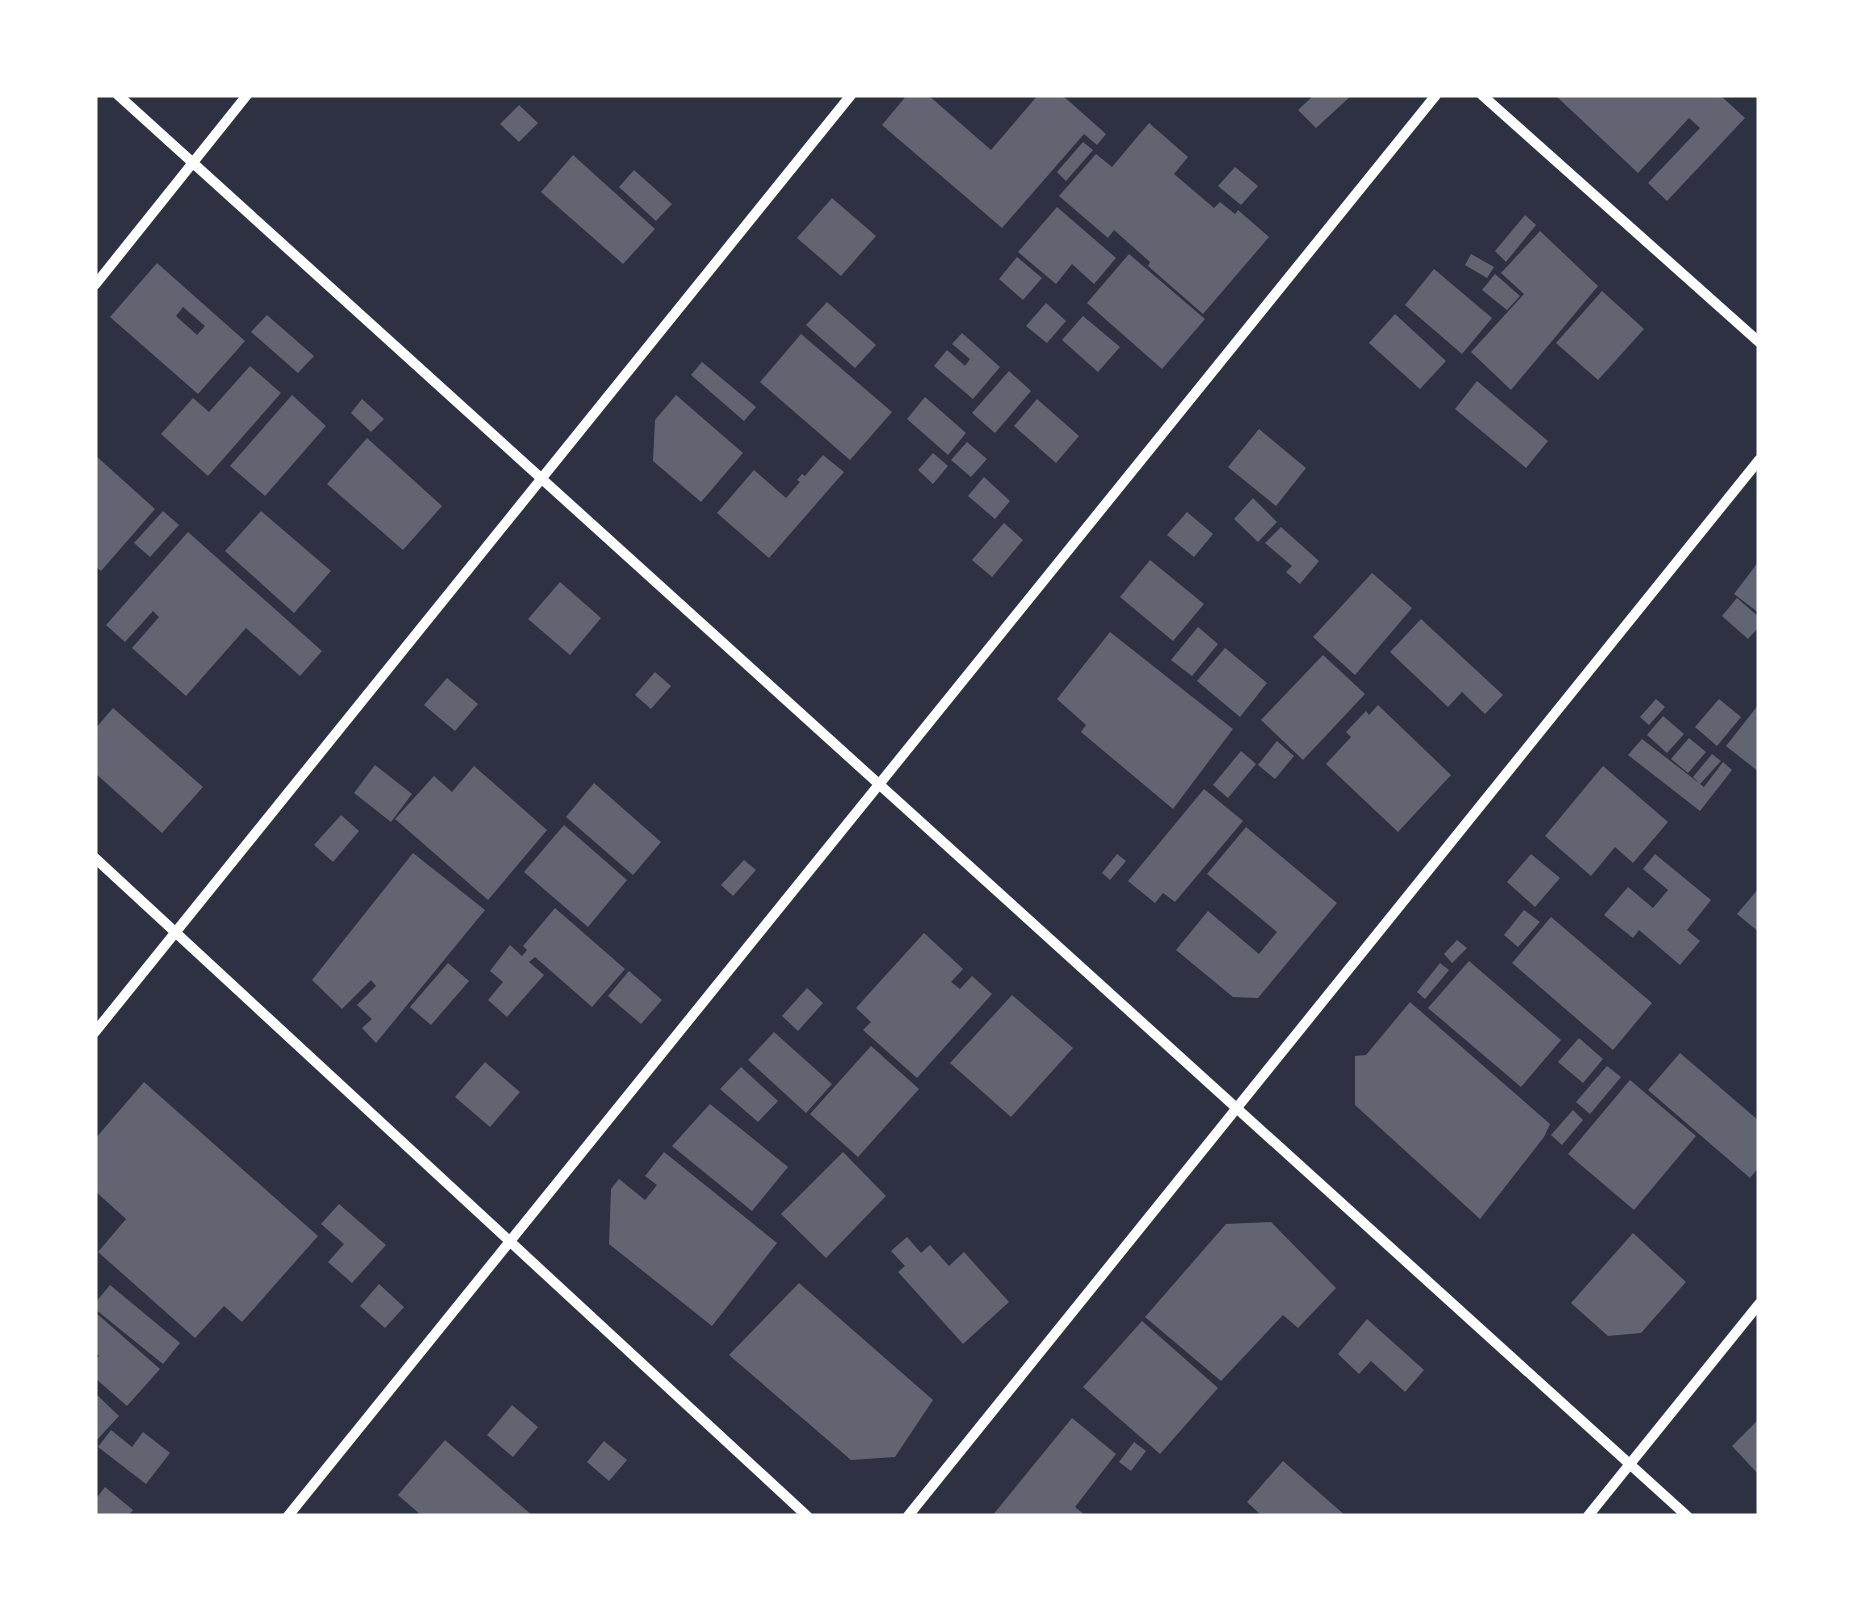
<svg xmlns="http://www.w3.org/2000/svg" width="1854" height="1611" font-family="Roboto,sans-serif">
<style>
.building{fill:#626471;fill-rule:evenodd}
.lines{fill:none;stroke-linecap:round;stroke-linejoin:round}
.minor{stroke:#fff;stroke-width:10}
</style>
<rect width="100%" height="100%" fill="#2d3142"/>
<!-- building -->
<path class="building" d="M907,95H928L991,150L1038,95H1062L1106,134L1097,145L1084,134L1002,228L882,125Z
M1314,95H1352L1316,128L1298,110Z
M1555,95H1720L1745,118L1667,201L1648,183L1700,128L1689,118L1638,173Z
M519,105L538,123L519,142L500,124Z
M1149,123L1188,157L1174,174L1214,208L1220,202L1235,214L1238,210L1269,237L1203,314L1148,266L1150,262L1114,230L1108,238L1059,196L1096,154L1112,167Z
M1083,142L1093,150L1066,181L1057,172Z
M573,155L655,229L623,264L541,192Z
M1235,167L1258,186L1241,205L1218,186Z
M634,170L672,204L656,221L619,187Z
M832,198L876,236L841,276L797,238Z
M1057,207L1116,258L1094,284L1072,264L1056,284L1018,252Z
M1525,215L1536,225L1506,262L1495,251Z
M1540,231L1598,286L1511,390L1471,352L1524,294L1501,273Z
M1129,254L1205,319L1162,369L1087,303Z
M1471,254L1494,267L1487,278L1465,265Z
M1017,257L1042,278L1023,300L999,279Z
M157,263L245,341L198,394L110,317ZM183,307L205,326L197,335L176,316Z
M1434,269L1492,318L1462,354L1405,305Z
M1495,274L1520,296L1507,310L1482,290Z
M1602,291L1644,329L1598,380L1556,343Z
M827,302L876,345L855,368L806,325Z
M1046,303L1066,321L1047,343L1026,326Z
M1395,314L1446,361L1420,389L1369,343Z
M267,315L314,356L298,373L251,332Z
M1083,316L1120,347L1098,372L1062,340Z
M962,333L1000,367L973,399L934,366L947,350L965,366L970,359L952,344Z
M801,334L892,412L850,460L760,382Z
M702,362L756,407L744,421L691,375Z
M250,366L281,393L208,476L161,434L193,398L209,412Z
M1009,371L1031,391L995,433L972,413Z
M1477,381L1548,441L1526,468L1455,409Z
M292,395L326,426L265,496L230,466Z
M676,395L743,453L701,502L653,461L655,420Z
M925,397L966,433L948,455L907,419Z
M362,399L384,419L371,432L351,413Z
M1037,399L1079,436L1056,463L1014,426Z
M1259,429L1306,468L1276,506L1228,467Z
M367,438L442,506L403,550L327,484Z
M967,442L987,459L971,477L951,460Z
M933,453L948,466L933,484L918,470Z
M95,455L155,509L101,571L95,566Z
M823,455L844,472L769,558L717,513L754,470L786,498L800,482L797,480L802,474L805,476Z
M984,477L1010,501L995,519L968,496Z
M1253,498L1277,522L1258,542L1234,519Z
M163,511L179,525L150,557L134,543Z
M261,511L331,571L294,613L225,551Z
M1187,512L1213,534L1194,557L1167,535Z
M1004,523L1023,540L992,577L972,560Z
M1281,527L1319,561L1300,584L1286,572L1292,566L1265,543Z
M188,532L322,651L300,676L246,628L186,696L132,648L159,617L153,611L125,642L106,625Z
M1150,560L1204,604L1173,641L1120,597Z
M1759,561V613L1734,594Z
M1372,573L1412,608L1355,675L1313,637Z
M560,582L601,618L570,655L528,619Z
M1737,598L1759,617V627L1748,639L1722,616Z
M1421,619L1503,695L1485,714L1462,692L1448,707L1390,652Z
M1198,627L1218,644L1192,676L1171,660Z
M1110,632L1233,729L1173,809L1081,732L1086,725L1057,699Z
M1225,648L1267,683L1240,717L1197,681Z
M1323,655L1365,694L1303,760L1261,720Z
M655,672L671,686L651,709L635,695Z
M447,678L478,704L455,731L424,705Z
M1656,699L1665,707L1649,725L1640,717Z
M1719,699L1741,717L1717,746L1695,727Z
M1759,704V772L1726,746Z
M1378,705L1451,775L1398,832L1326,764L1351,737L1346,732L1366,711L1369,715Z
M113,708L203,787L162,833L95,773V729Z
M1663,716L1684,734L1667,753L1647,735Z
M1689,738L1706,752L1688,773L1671,759Z
M1642,739L1704,787L1723,762L1732,770L1700,811L1628,755Z
M1277,741L1294,756L1275,779L1258,765Z
M1241,751L1256,764L1228,798L1213,785Z
M1712,754L1721,761L1700,784L1693,777Z
M375,765L412,794L391,822L354,793Z
M474,766L547,830L488,900L395,819L434,776L452,792Z
M1603,766L1668,822L1633,863L1615,847L1591,876L1545,836Z
M594,783L661,842L633,875L566,817Z
M1204,789L1243,821L1175,902L1163,893L1155,903L1128,881Z
M341,815L359,831L333,862L314,845Z
M564,825L627,880L588,927L524,872Z
M1246,827L1337,903L1258,998L1233,997L1176,950L1208,911L1259,954L1277,932L1207,874Z
M413,853L485,910L376,1043L362,1028L372,1019L357,1005L376,986L371,980L342,1009L312,980Z
M1117,854L1126,861L1110,880L1102,873Z
M1531,854L1560,878L1535,907L1507,882Z
M1655,854L1711,900L1687,930L1700,941L1680,965L1639,930L1633,938L1604,915L1628,887L1653,908L1668,890L1643,869Z
M744,860L756,870L733,896L721,885Z
M1759,888V932L1737,914Z
M555,908L625,969L592,1007L535,957L529,962L544,975L507,1017L488,1000L503,982L490,971L510,945L522,956L527,950L523,946Z
M1524,910L1540,922L1518,947L1504,935Z
M1551,917L1652,1003L1613,1050L1512,963Z
M924,933L963,969L951,982L960,989L972,976L992,994L917,1078L863,1030L871,1022L856,1008Z
M1457,940L1467,948L1452,963L1444,954Z
M1469,961L1561,1040L1521,1087L1428,1008Z
M448,963L469,981L431,1025L410,1007Z
M1440,963L1449,970L1425,999L1417,992Z
M629,971L662,1000L641,1024L608,996Z
M807,988L823,1003L798,1031L782,1016Z
M1012,995L1073,1048L1011,1117L950,1063Z
M1410,1002L1550,1124L1544,1137L1480,1219L1355,1105V1056L1366,1055Z
M774,1032L832,1084L806,1113L748,1060Z
M1579,1038L1603,1059L1583,1083L1558,1062Z
M871,1046L919,1089L858,1157L810,1114Z
M1680,1053L1759,1121V1167L1750,1178L1648,1090Z
M485,1062L520,1092L490,1127L455,1097Z
M1607,1066L1621,1077L1590,1114L1576,1102Z
M741,1067L778,1101L758,1122L720,1089Z
M1630,1080L1696,1136L1634,1210L1568,1154Z
M144,1082L318,1236L242,1322L224,1306L195,1338L98,1252L126,1219L95,1191V1139Z
M710,1104L788,1167L752,1211L672,1146Z
M1573,1110L1583,1120L1562,1145L1551,1135Z
M664,1152L777,1243L712,1326L609,1244L611,1189L619,1179L645,1200L657,1185L645,1176Z
M843,1152L886,1196L826,1258L781,1214Z
M339,1204L386,1245L352,1283L328,1262L344,1244L321,1224Z
M1271,1222L1336,1288L1298,1328L1283,1315L1221,1381L1145,1317L1226,1224Z
M1633,1233L1686,1282L1641,1333L1608,1336L1571,1303Z
M907,1237L921,1253L930,1245L949,1266L964,1252L1009,1302L963,1344L898,1272L905,1266L891,1251Z
M799,1283L933,1400L895,1457L851,1460L729,1355Z
M379,1284L404,1307L385,1328L360,1306Z
M110,1285L180,1343L163,1364L95,1309V1303Z
M95,1312L160,1369L127,1406L95,1378V1362L99,1356L95,1352Z
M1367,1319L1424,1370L1405,1392L1371,1361L1359,1374L1338,1354Z
M1142,1321L1218,1388L1160,1454L1083,1387Z
M95,1393L119,1416L95,1442Z
M512,1405L538,1427L513,1457L487,1435Z
M1072,1418L1116,1454L1075,1507L1086,1516H992Z
M1759,1419V1475L1732,1446Z
M111,1430L132,1447L143,1432L170,1453L146,1484L98,1447Z
M445,1440L533,1516H422L398,1495Z
M604,1441L627,1460L609,1481L587,1462Z
M1134,1442L1146,1451L1131,1471L1119,1462Z
M1283,1461L1346,1516H1262L1247,1502Z
M105,1487L133,1510L128,1516H95V1500Z"/>
<g class="lines">
<!-- minor -->
<path class="minor" d="M118,95L1687,1516
M1482,95L1759,342
M95,285L247,95
M95,858L807,1516
M95,1032L851,95
M288,1516L1436,95
M908,1516L1759,460
M1588,1516L1759,1304"/>
</g>
<!-- border -->
<rect width="1854" height="1611" fill="none" stroke="#ffffff" stroke-width="195"/>
</svg>
